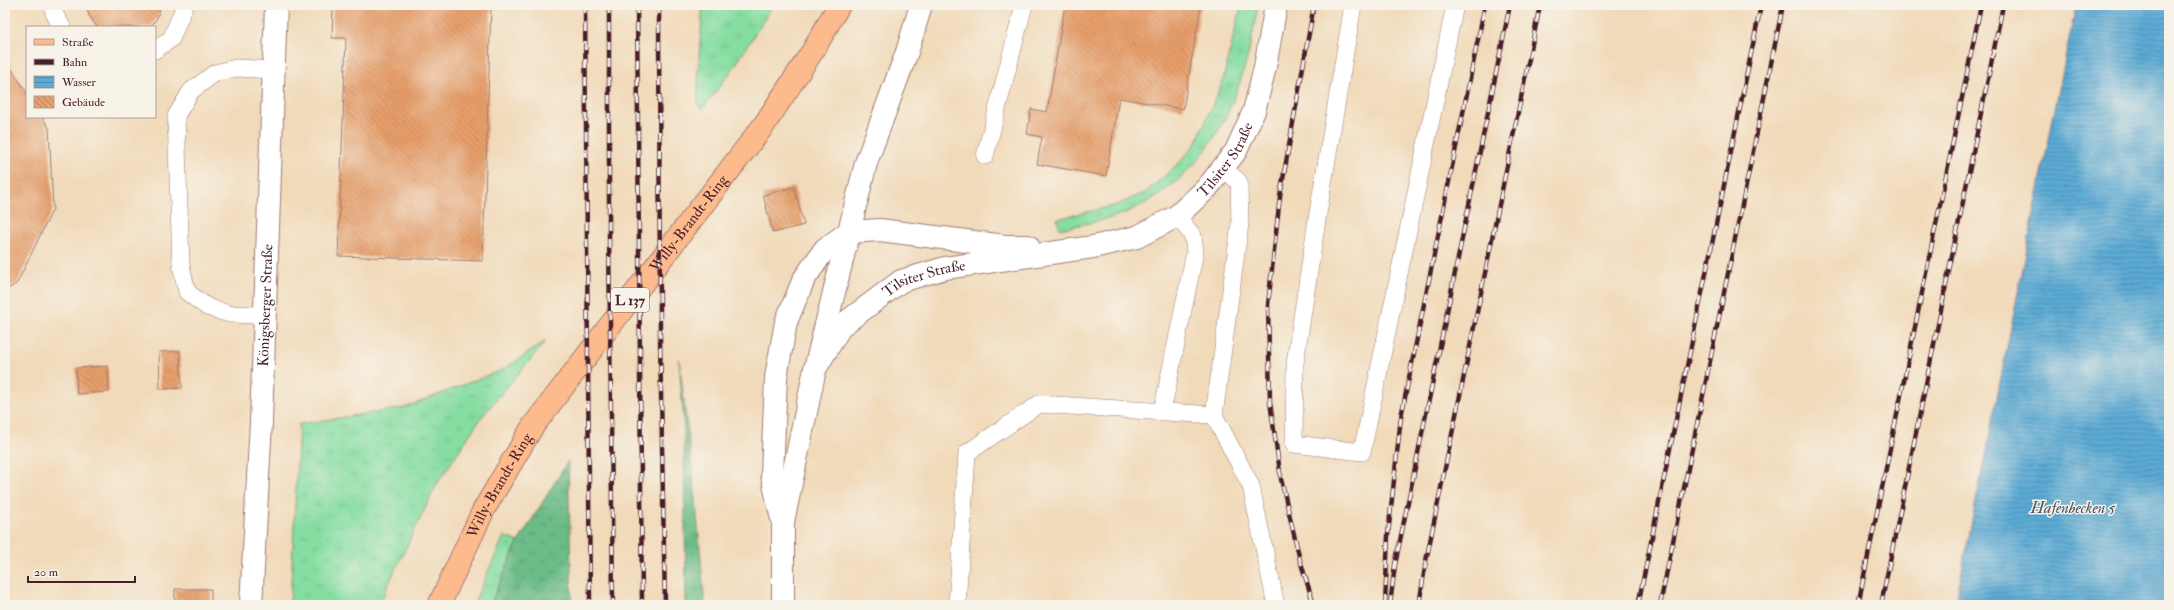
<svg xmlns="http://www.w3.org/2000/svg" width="2174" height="610" font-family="'IM FELL Double Pica',serif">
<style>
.grass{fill:url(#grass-tufts);stroke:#687e66}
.forest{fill:url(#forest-crowns);stroke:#5b6e59}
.water{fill:url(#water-rules);stroke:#526580}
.building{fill:url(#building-back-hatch)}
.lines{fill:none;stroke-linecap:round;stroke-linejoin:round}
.service-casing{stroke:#9e7c72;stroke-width:18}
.minor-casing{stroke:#9e7c72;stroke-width:24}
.primary-casing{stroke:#9e7c72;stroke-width:24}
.service{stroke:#fff;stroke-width:17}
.minor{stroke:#fff;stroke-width:22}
.primary{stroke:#fcba8d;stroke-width:22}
.rail-casing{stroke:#4a1f2b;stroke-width:4.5}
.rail{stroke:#f7f3e8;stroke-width:3;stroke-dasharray:9;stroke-linecap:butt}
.labels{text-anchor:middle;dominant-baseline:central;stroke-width:3;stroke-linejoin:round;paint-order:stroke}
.shield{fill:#f7f3e8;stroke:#7e5f64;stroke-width:1}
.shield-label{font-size:14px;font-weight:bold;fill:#4a1f2b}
.street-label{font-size:15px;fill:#4a1f2b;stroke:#f7f3e8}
.water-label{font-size:16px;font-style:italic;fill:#505066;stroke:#f7f3e8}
</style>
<defs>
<pattern id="grass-tufts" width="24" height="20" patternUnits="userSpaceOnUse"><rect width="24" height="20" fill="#85dda1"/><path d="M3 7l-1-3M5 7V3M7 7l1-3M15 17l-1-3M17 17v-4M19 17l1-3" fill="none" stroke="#74bd8b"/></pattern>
<pattern id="forest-crowns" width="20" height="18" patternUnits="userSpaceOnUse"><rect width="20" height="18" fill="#6cbc87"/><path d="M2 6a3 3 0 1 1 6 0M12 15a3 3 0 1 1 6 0" fill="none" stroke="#5b986f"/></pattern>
<pattern id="water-rules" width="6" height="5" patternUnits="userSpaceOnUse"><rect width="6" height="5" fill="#5babd5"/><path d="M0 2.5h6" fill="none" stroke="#4d8bad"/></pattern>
<pattern id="building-back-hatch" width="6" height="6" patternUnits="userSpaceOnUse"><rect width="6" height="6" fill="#e79f6b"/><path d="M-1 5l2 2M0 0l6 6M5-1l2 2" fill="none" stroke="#bd8158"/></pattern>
</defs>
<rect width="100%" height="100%" fill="#f7f3e8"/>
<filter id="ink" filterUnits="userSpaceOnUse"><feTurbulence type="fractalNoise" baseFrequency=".025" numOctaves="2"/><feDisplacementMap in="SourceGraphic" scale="8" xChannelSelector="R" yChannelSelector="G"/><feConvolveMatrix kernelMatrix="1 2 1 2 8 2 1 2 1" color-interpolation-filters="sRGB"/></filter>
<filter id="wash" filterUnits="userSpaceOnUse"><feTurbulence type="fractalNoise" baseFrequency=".012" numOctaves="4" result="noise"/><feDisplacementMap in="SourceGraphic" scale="16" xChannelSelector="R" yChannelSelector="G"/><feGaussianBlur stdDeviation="0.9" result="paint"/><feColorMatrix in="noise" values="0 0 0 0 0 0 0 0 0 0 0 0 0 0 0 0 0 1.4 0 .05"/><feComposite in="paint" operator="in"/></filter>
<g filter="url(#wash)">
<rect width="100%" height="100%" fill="#f1daba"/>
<!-- grass -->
<path class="grass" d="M703,5H773L735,66L702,110L698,105V69Z
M1241,5H1258C1244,93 1215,174 1127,212C1107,221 1082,224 1060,229L1057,219L1117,205L1146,192L1182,160L1196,143L1223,81Z
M546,341L480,419L437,484L386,589L380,605H290L299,424L404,408L504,369Z
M504,536L518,542L490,605H473Z"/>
<!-- forest -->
<path class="forest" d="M679,359L695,493L705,605H686L684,431Z
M568,461L572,605H490L518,542Z"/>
<!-- water -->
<path class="water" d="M2076,5H2169V605H1955Z"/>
<g id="blocks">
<!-- building -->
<path class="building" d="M86,5H161L157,18L150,27H97L89,15Z
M333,5H491L483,261L338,256L346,38H332Z
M1065,5H1201L1183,109L1119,98L1106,176L1037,164L1042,137L1027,134L1031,109L1047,112Z
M5,59L27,93V117H42L49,128L53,209L17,283L5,291Z
M794,187L804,225L773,233L763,195Z
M180,351L182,388L160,389L159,352Z
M108,366L109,392L77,394L76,368Z
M175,589H211V604H175Z"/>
</g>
</g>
<g filter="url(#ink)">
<use href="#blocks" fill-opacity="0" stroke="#9e7c72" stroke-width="1"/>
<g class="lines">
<defs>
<path id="service" d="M53,5L54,13L62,27
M1353,5L1318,213L1295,363L1294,444L1362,452L1455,5
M155,50L171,39L185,5
M985,156L1024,5
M265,315L229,314L207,307L187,292L181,265L176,116L191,91L215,73L236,68L274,70
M1162,412L1195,252L1193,236L1177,216
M1214,415L1240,224L1239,182L1223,168
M957,605L967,453L1039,404L1214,415L1251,486L1276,605"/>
<g id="minor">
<path id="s1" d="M815,369L841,326L901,281L945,268L1093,247L1137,237L1177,216L1207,188L1236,151L1254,111L1265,67L1276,5"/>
<path d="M781,515L772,475L776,377L786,322L804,279L825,249L849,232L880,230L1005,246H1028"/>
<path id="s2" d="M251,605L261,422L276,5"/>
<path d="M783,605V522L815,369L866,163L907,52L921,5"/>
</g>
<g id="primary">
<path id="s3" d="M439,605L484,509L533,426L764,125L814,49L839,5"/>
</g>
</defs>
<!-- service casing -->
<use href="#service" class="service-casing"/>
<!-- minor casing -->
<use href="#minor" class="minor-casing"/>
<!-- primary casing -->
<use href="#primary" class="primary-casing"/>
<!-- service -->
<use href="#service" class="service"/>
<!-- minor -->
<use href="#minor" class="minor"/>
<!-- primary -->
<use href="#primary" class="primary"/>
<defs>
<path id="rail" d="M585,5L590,605
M609,5V233L613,605
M637,5L642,605
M659,5L660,339L665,605
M1314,5L1280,196L1268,305L1270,402L1281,479L1300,560L1314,605
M1385,605L1388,535L1401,417L1485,5
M1390,605L1395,565L1510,5
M1419,605L1426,561L1540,5
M1638,605L1761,5
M1660,605L1783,5
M1858,605L1981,5
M1881,605L2003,5"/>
</defs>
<!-- rail casing -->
<use href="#rail" class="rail-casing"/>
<!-- rail -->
<use href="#rail" class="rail"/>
</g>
</g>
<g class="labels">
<!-- shield labels -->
<rect class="shield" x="611" y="288" width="38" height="24" rx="3"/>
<g class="shield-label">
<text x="630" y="300">L 137</text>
</g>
<!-- street labels -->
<g class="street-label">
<text stroke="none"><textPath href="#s1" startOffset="486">Tilsiter Straße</textPath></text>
<text stroke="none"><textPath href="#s3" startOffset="458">Willy-Brandt-Ring</textPath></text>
<text stroke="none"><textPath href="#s1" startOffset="148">Tilsiter Straße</textPath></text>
<text stroke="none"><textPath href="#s2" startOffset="300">Königsberger Straße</textPath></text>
<text stroke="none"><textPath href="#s3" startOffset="134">Willy-Brandt-Ring</textPath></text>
</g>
<!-- water labels -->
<g class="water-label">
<text x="2073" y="508">Hafenbecken 5</text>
</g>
</g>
<!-- margin -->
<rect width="2174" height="610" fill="none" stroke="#f7f3e8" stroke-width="20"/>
<!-- legend -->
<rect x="26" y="26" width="130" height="92" fill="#f7f3e8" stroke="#b29e9c"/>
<rect x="34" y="39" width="20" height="6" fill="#fcba8d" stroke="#b29e9c"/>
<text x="62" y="46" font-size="12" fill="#4a1f2b">Straße</text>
<rect x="34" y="59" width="20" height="6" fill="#4a1f2b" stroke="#b29e9c"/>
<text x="62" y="66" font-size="12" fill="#4a1f2b">Bahn</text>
<rect x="34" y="76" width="20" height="12" fill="url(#water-rules)" stroke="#b29e9c"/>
<text x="62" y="86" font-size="12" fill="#4a1f2b">Wasser</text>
<rect x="34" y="96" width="20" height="12" fill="url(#building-back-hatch)" stroke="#b29e9c"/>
<text x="62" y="106" font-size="12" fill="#4a1f2b">Gebäude</text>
<!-- scale -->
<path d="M28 576v6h107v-6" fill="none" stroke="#4a1f2b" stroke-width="2"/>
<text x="34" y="576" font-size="12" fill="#4a1f2b" stroke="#f7f3e8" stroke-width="3" paint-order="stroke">20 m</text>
</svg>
